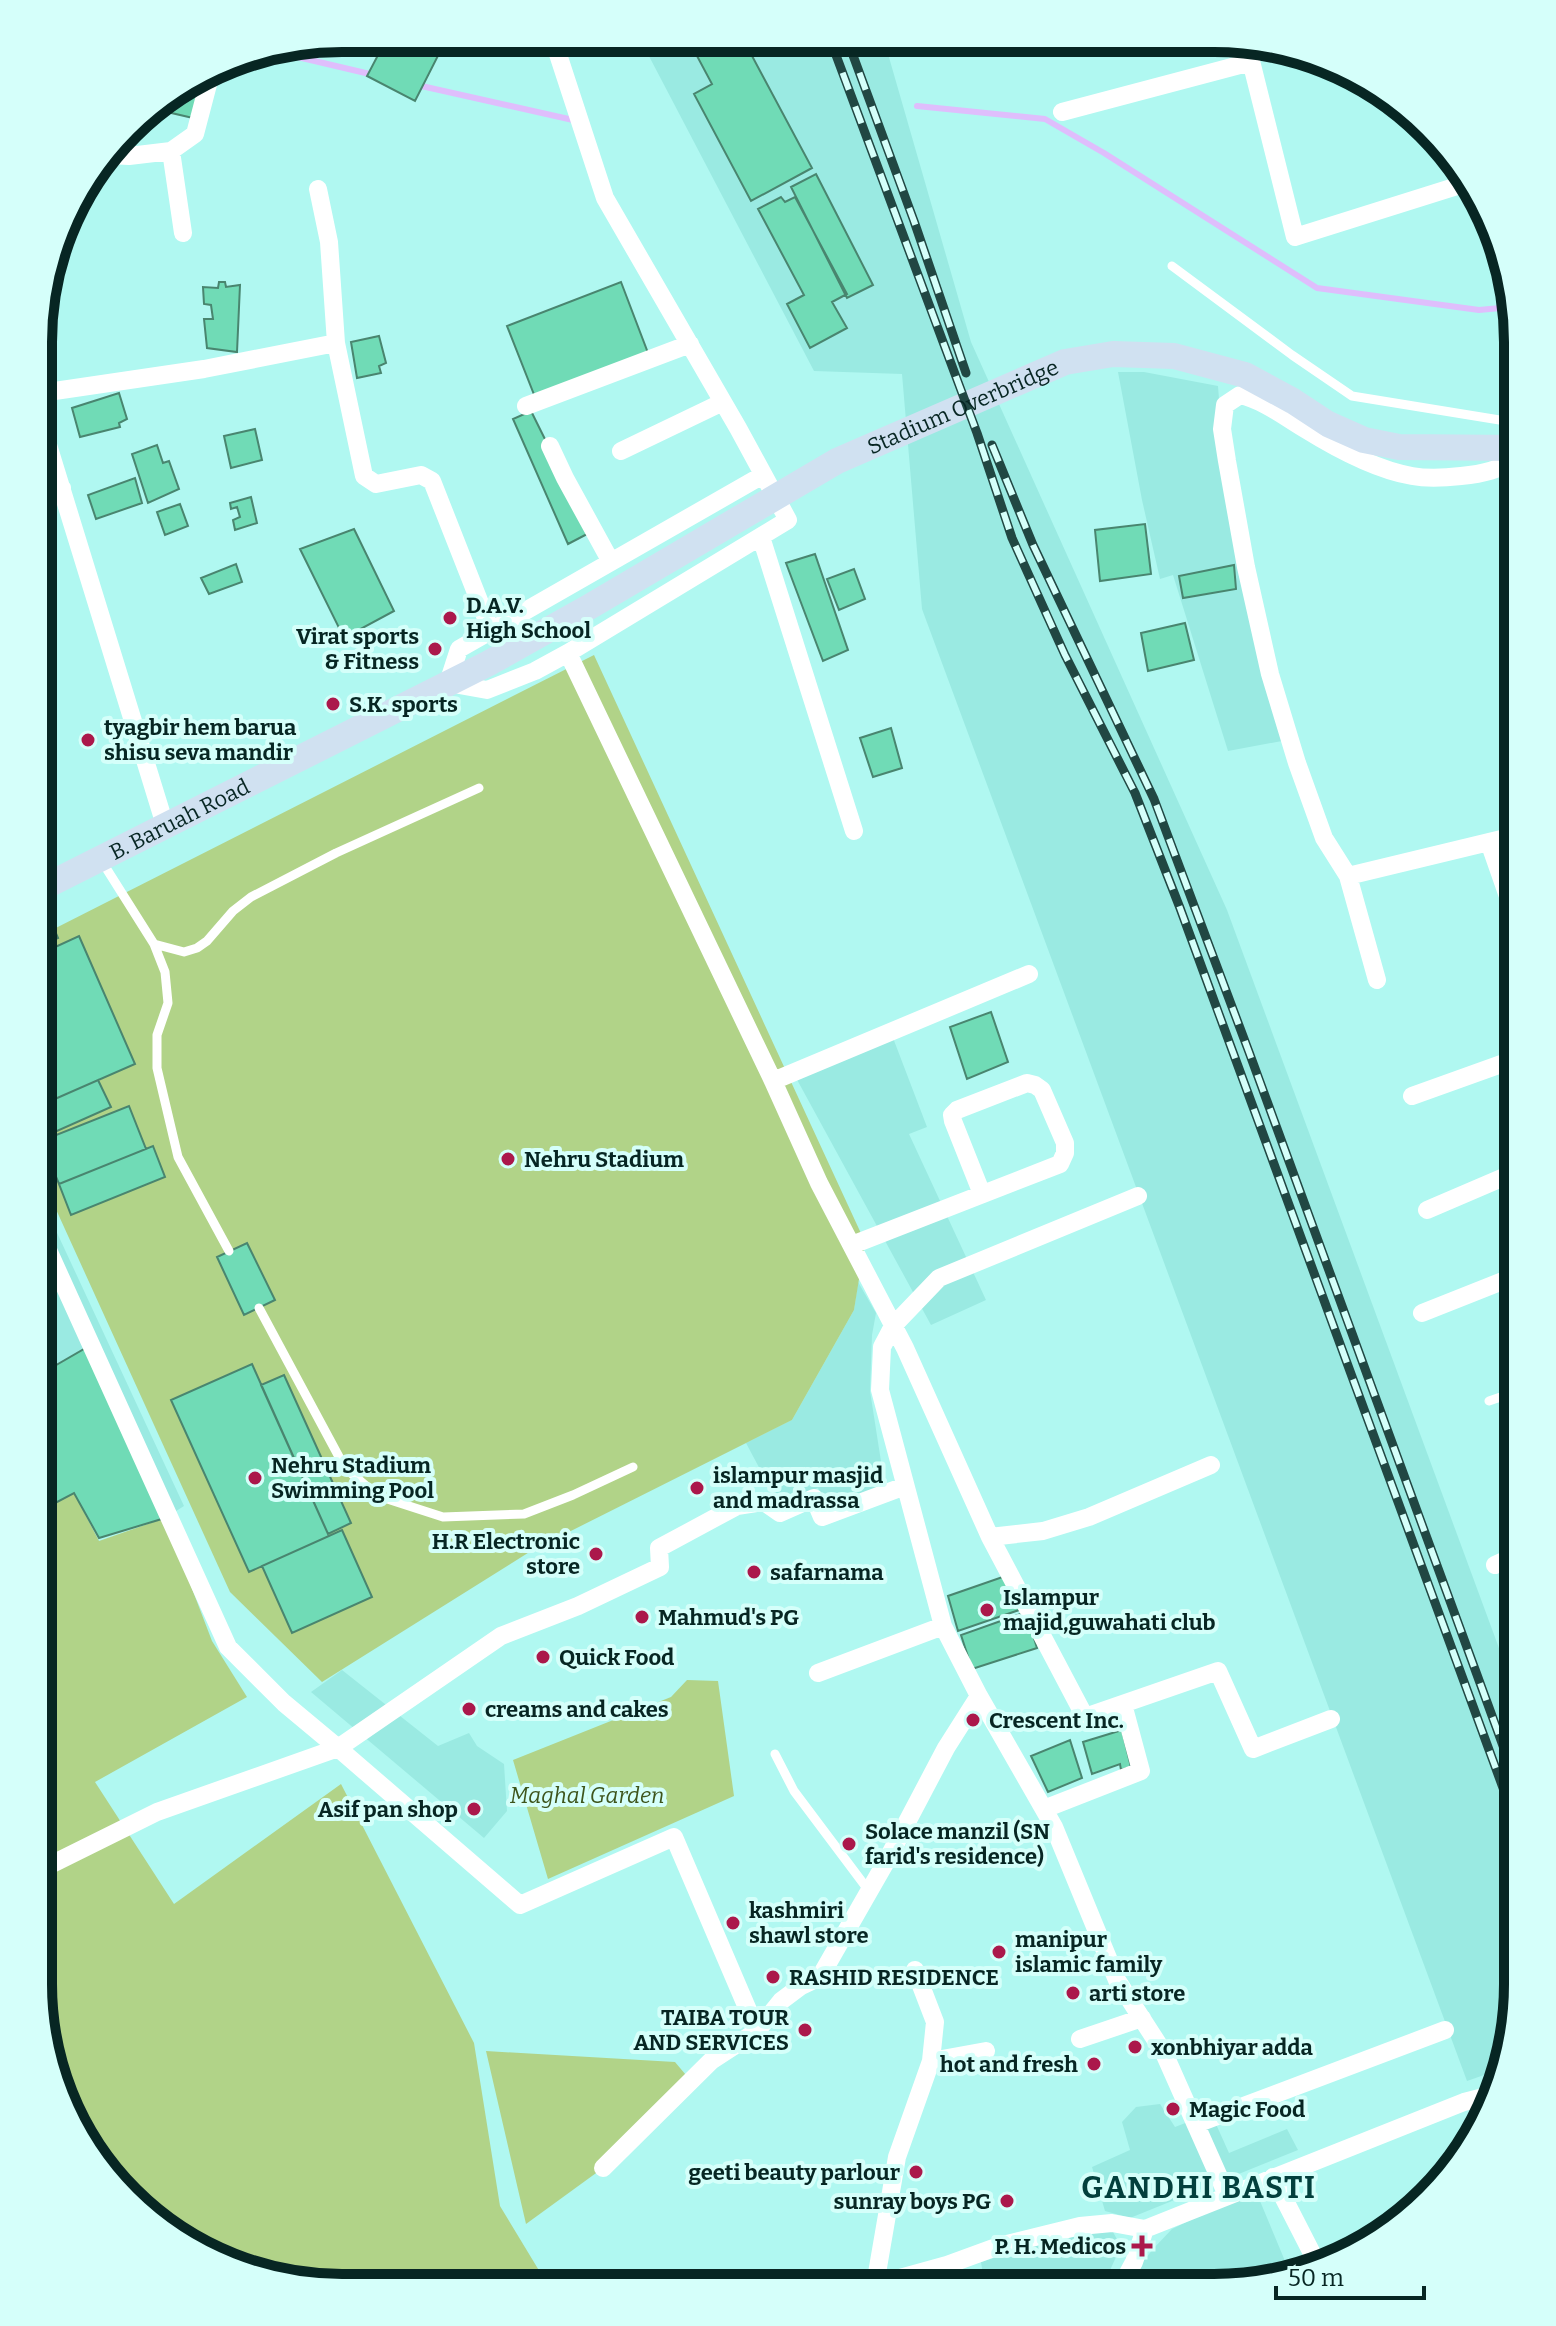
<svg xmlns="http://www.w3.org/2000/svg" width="1556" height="2326" font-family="Bitter,serif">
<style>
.built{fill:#9aeae2}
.green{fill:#b1d388}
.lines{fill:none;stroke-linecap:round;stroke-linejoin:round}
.stream{stroke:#dfbefc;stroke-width:6}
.building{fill:#70dbb6;stroke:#49856f;stroke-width:2}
.service{stroke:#fff;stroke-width:9}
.minor{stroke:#fff;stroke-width:18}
.secondary{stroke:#d0e1f1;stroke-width:26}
.rail-casing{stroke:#214743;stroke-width:9}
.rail{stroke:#d5fffa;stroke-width:6;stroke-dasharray:18;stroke-linecap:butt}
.poi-dot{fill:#ab184b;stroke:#d5fffa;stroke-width:3}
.labels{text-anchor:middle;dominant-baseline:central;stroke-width:8;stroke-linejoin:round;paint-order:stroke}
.street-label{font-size:22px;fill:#072623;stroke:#d5fffa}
.poi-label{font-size:22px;font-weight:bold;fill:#072623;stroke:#d5fffa;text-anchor:start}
.park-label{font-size:22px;font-style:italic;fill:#3e551c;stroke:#d5fffa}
.district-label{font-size:30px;font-weight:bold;letter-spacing:2px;fill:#03403d;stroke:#d5fffa}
.rim{fill:none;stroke:#072623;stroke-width:10}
</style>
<rect width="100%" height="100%" fill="#b0f8f1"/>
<!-- built -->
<path class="built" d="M640,39L884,40L971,342L1227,910L1517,1697V2004L1504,2068L1467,2081L922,609L902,374L814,371Z
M1118,372H1144L1218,386L1225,476L1282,741L1228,751L1173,575L1160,579L1142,500Z
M890,1030L927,1127L909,1134L986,1300L931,1325L789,1065Z
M39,1194L184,1506L165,1518L99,1538L74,1494L40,1511L39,1508Z
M858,1282L876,1313L872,1335L870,1391L885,1487L829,1509L818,1488L778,1503L746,1443L792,1420L854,1310Z
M342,1670L438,1746L469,1733L477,1746L504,1764L507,1811L484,1838L311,1692Z
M1160,2104L1175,2127L1211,2113L1229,2153L1287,2129L1298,2150L1130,2218L1105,2211L1092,2167L1130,2150L1122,2122L1136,2107Z
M1255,2189L1290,2273L1214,2288H1127L1134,2273L1153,2249L1172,2229Z
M1105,2228L1113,2232L1118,2241L1116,2257L1102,2288L985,2287L981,2262L1052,2240Z"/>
<!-- green -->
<path class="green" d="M594,655L865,1242L854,1310L792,1420L531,1551L322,1682L230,1592L39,1172L40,936Z
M74,1493L99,1541L165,1518L212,1641L247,1697L95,1782L174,1904L341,1784L474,2043L500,2206L546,2282L539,2286L303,2285L226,2265L157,2225L139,2207L100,2154L94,2157L61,2101L38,1984L39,1508L41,1510Z
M687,1680L718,1681L734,1796L548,1879L513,1760L671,1697Z
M486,2051L675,2062L691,2081L603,2168L526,2224Z"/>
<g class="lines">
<!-- stream -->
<path class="stream" d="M268,50L374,75
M417,85L573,120
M917,106L1045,119L1104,153L1317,288L1479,310L1511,307"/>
</g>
<!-- building -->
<path class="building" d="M387,38H447L415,101L367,76Z
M688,39H743L812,168L751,201L694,94L712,84Z
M1197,41H1232L1233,44L1199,52Z
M201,79L193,118L150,108Z
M816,174L873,285L847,298L791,187Z
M781,197L785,202L795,197L847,294L832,302L847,328L810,348L787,304L804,295L758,209Z
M219,282H225L226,287L240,285L237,352L207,348L204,319H213L211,305L204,304L203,287L218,288Z
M621,282L648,353L535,397L507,326Z
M379,336L386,363L379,366L381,373L357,378L351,342Z
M119,393L127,419L119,423L120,427L80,437L72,408Z
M531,411L591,532L568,544L513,419Z
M255,429L262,460L231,468L224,436Z
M157,445L163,463L169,461L179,489L148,503L132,454Z
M135,478L142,503L96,519L88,495Z
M251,497L257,523L235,530L233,520L240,517L237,507L231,509L230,503Z
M180,504L188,526L165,535L157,512Z
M1145,524L1151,574L1100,581L1095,530Z
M354,529L394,611L344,638L300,549Z
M815,554L848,650L823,661L786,563Z
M236,564L242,582L209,594L201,578Z
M1234,565L1236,589L1183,598L1179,576Z
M854,569L865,599L839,610L827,579Z
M1185,623L1194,660L1148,671L1141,633Z
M891,728L902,768L873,777L860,738Z
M43,903L58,938L40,946V904Z
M79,936L135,1064L39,1106L40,954Z
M991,1012L1008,1062L967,1079L950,1027Z
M98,1080L111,1107L39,1139V1106Z
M129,1106L146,1149L59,1184L41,1141Z
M153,1146L165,1177L71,1215L59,1184Z
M247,1243L275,1300L244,1315L217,1257Z
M91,1345L165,1518L99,1538L74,1493L40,1511L39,1508V1375Z
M252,1364L329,1536L249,1572L171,1400Z
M284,1375L351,1523L328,1534L261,1385Z
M342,1530L372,1597L292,1633L262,1566Z
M1014,1573L1025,1608L958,1631L948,1596Z
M1026,1612L1037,1648L972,1669L961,1635Z
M1122,1730L1131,1767L1121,1770L1120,1764L1092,1774L1083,1742Z
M1070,1740L1082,1778L1048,1792L1031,1756Z"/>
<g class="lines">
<!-- service -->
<path class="service" d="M1172,266L1292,355L1352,396L1518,423
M101,860L154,944L165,972L168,1003L157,1035V1068L178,1157L229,1251
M154,944L184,952L197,948L207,941L233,911L251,897L336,853L479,788
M259,1308L345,1468L378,1496L443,1517L524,1514L573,1495L633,1467
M1489,1401L1518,1391
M775,1754L794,1791L869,1891"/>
<!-- minor -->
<path class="minor" d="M553,39L605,198L738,428L788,520L568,653L535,671L487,690L448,683L459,649L763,475
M1246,41L1295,237L1470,182
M1062,112L1251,62
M171,151L183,233
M108,155L129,156L171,151L195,134L211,73
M318,189L329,242L336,343L364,476L376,484L421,475L432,481L491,631
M41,393L204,369L336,343
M526,406L690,344
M40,419L165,825
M550,446L565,478L611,562
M621,451L723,402
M40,498L62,488
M761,537L854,831
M568,653L773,1081
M1489,842L1518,925
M1348,876L1518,835
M1029,974L773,1081L819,1183L905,1348L990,1537L1043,1531L1089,1517L1211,1465
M1377,980L1348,876L1324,838L1297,763L1270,674L1246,567L1227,461L1222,429L1225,405L1240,395C1265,401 1283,416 1305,429C1334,447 1377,470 1412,476C1428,479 1444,478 1461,476C1482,474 1501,470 1518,457
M1412,1096L1518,1058
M1138,1196L939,1278L893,1326L882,1347L880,1390L943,1626L979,1696L1054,1827L1117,1980L1164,2053L1227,2195
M1427,1210L1518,1171
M39,1230L228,1647L284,1703L338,1748
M852,1245L1060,1164L1065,1153V1143L1042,1090L1035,1085L1027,1083L957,1110L952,1115L953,1121L982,1194
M1422,1313L1518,1275
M990,1537L1085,1717L1218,1671L1253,1749L1331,1719
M1495,1565L1517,1555
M818,1673L943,1626
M1044,1809L1141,1771L1123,1704
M38,1871L157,1812L338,1748
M915,1970L935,2022L931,2061L986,2051
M757,2031L674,1837L520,1905L338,1748L501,1636L578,1606L660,1567L659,1548L737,1506L764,1502L780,1513L814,1498L822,1517L905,1486
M1080,2039L1142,2018
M1196,2124L1445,2030
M603,2168L711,2061L757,2031L781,2001L801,1986L820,1977L887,1860L946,1748L979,1696
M1273,2177L1319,2267
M1145,2229L1464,2102L1495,2094
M876,2279L897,2157L931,2061
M818,2287L840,2282L900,2278L947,2265L999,2246L1080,2226L1112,2223L1145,2229
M1120,2288L1134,2262L1145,2229"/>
<!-- secondary -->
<path class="secondary" id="s1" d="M40,889L489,663L589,607L837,461L1065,362L1113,354L1174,356L1245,375L1293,401L1328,424L1364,440L1399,447L1518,448"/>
<defs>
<path id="rail" d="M830,39L977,433L1012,538L1065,655L1135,793L1180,908L1517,1826
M847,39L914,221L966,373
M992,445L1033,545L1154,799L1249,1052L1517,1784"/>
</defs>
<!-- rail casing -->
<use href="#rail" class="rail-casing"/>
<!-- rail -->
<use href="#rail" class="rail"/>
</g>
<!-- markers -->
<g class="poi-dot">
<circle cx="450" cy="618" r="8"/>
<circle cx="435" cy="649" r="8"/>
<circle cx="333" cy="704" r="8"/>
<circle cx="88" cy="740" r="8"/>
<circle cx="508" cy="1159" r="8"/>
<circle cx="255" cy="1478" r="8"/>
<circle cx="697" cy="1488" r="8"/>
<circle cx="596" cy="1554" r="8"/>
<circle cx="754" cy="1572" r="8"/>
<circle cx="987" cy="1610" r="8"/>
<circle cx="642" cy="1617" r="8"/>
<circle cx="543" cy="1657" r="8"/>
<circle cx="469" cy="1709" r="8"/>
<circle cx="973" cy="1720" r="8"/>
<circle cx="474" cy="1809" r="8"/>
<circle cx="849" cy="1844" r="8"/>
<circle cx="733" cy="1923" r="8"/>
<circle cx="999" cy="1952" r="8"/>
<circle cx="773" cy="1977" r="8"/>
<circle cx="1073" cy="1993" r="8"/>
<circle cx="805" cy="2030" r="8"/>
<circle cx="1135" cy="2047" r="8"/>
<circle cx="1094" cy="2064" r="8"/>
<circle cx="1173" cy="2109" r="8"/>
<circle cx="916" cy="2172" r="8"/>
<circle cx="1007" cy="2201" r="8"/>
<path d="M1138 2234h8v8h8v8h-8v8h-8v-8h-8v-8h8z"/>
</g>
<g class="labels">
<!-- street labels -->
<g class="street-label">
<text stroke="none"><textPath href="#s1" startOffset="1042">Stadium Overbridge</textPath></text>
<text stroke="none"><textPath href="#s1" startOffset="156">B. Baruah Road</textPath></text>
</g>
<!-- poi labels -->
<g class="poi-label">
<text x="466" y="605">D.A.V.<tspan x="466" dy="25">High School</tspan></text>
<text x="419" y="636" text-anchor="end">Virat sports<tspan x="419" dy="25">&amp; Fitness</tspan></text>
<text x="349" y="704">S.K. sports</text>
<text x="104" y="727">tyagbir hem barua<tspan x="104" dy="25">shisu seva mandir</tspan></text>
<text x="524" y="1159">Nehru Stadium</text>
<text x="271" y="1465">Nehru Stadium<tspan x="271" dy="25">Swimming Pool</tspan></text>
<text x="713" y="1475">islampur masjid<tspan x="713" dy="25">and madrassa</tspan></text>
<text x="580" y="1541" text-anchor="end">H.R Electronic<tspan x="580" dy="25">store</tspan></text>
<text x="770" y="1572">safarnama</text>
<text x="1003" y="1597">Islampur<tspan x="1003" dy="25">majid,guwahati club</tspan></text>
<text x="658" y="1617">Mahmud's PG</text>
<text x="559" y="1657">Quick Food</text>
<text x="485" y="1709">creams and cakes</text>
<text x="989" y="1720">Crescent Inc.</text>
<text x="458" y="1809" text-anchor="end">Asif pan shop</text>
<text x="865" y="1831">Solace manzil (SN<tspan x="865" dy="25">farid's residence)</tspan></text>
<text x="749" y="1910">kashmiri<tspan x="749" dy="25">shawl store</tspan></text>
<text x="1015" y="1939">manipur<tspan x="1015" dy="25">islamic family</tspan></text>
<text x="789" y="1977">RASHID RESIDENCE</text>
<text x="1089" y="1993">arti store</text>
<text x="789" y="2017" text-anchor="end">TAIBA TOUR<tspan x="789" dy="25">AND SERVICES</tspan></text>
<text x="1151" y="2047">xonbhiyar adda</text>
<text x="1078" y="2064" text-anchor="end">hot and fresh</text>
<text x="1189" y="2109">Magic Food</text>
<text x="900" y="2172" text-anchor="end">geeti beauty parlour</text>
<text x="991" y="2201" text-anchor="end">sunray boys PG</text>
<text x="1126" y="2246" text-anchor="end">P. H. Medicos</text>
</g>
<!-- park labels -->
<g class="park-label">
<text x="587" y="1795">Maghal Garden</text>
</g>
<!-- district labels -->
<g class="district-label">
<text x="1199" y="2188">GANDHI BASTI</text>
</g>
</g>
<!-- crop -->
<path d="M0 0H1556V2326H0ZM342 52H1214A290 290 0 0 1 1504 342V1984A290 290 0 0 1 1214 2274H342A290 290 0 0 1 52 1984V342A290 290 0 0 1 342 52Z" fill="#d5fffa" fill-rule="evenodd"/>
<path class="rim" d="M342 52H1214A290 290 0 0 1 1504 342V1984A290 290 0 0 1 1214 2274H342A290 290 0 0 1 52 1984V342A290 290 0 0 1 342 52Z"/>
<!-- scale -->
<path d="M1276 2286v12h148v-12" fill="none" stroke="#072623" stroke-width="4"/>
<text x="1288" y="2286" font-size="24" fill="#072623" stroke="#d5fffa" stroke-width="6" paint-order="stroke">50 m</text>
</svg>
